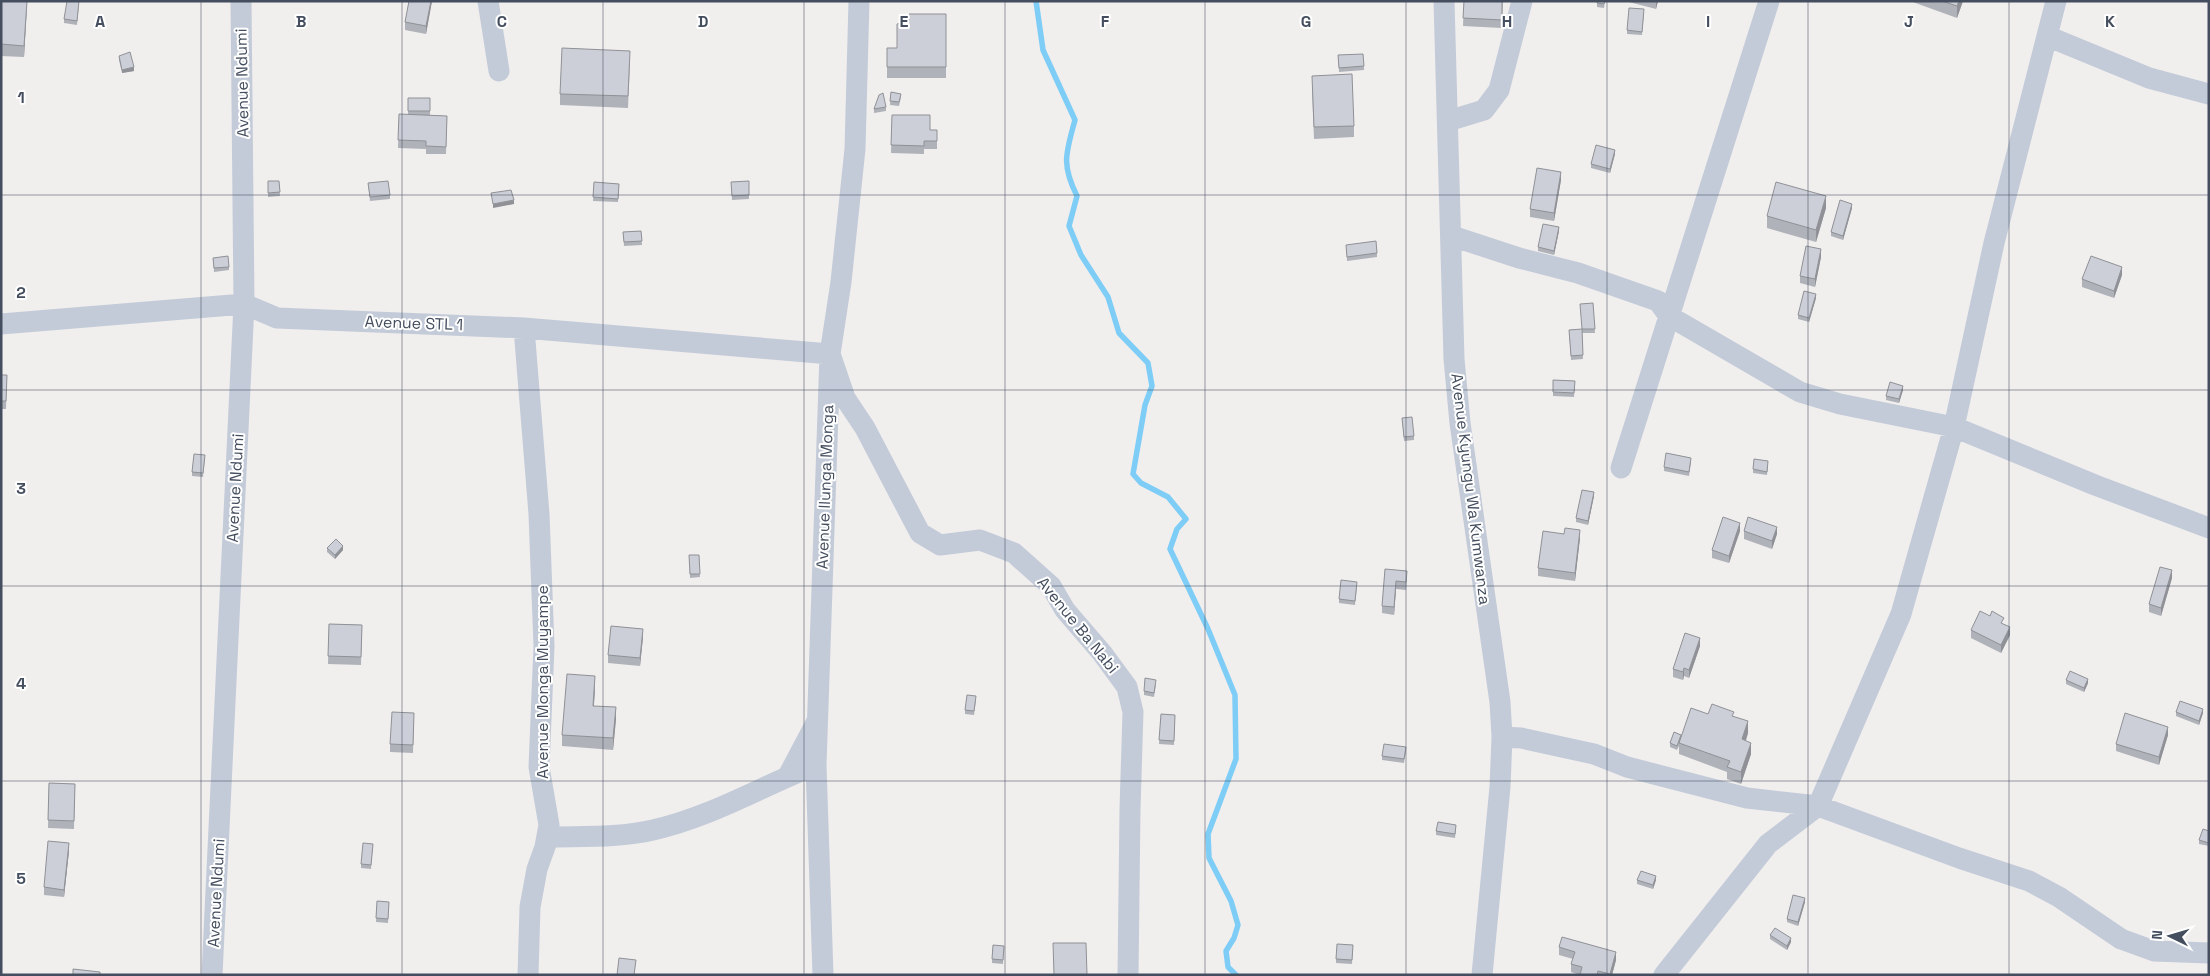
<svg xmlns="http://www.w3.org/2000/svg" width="2210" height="976" font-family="'Space Grotesk',sans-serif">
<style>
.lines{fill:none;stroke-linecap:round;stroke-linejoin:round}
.stream{stroke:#7ecdf6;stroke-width:5.5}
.minor{stroke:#c3cbd8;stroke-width:21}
.wall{fill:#afb2b9}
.shaded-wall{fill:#8f9196}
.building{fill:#cccfd7;stroke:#8f9196}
.grid{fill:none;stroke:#444e5e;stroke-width:1;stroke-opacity:0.55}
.labels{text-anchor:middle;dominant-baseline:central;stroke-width:4;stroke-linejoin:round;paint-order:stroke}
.street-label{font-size:16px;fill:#444e5e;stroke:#fff}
.grid-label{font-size:16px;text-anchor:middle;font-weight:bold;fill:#444e5e;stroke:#fff;stroke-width:4;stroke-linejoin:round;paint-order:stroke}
</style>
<rect width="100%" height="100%" fill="#f1eeee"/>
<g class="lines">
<!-- stream -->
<path class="stream" d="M1036,1L1043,50L1075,120C1066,153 1061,164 1077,196L1069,226L1081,255L1108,297L1119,333L1148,363L1152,386L1145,405L1133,474L1141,483L1168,497L1186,519L1177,529L1170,549L1208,629L1235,695L1236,759L1208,834L1209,858L1231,901L1238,925L1234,938L1226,951L1228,967L1236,975"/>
<!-- minor -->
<path class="minor" d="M488,1L499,71
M1444,1L1454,359L1460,423L1500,702L1502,737L1500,787L1482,975
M2047,36L2149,78L2209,94
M1448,121L1484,110L1499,90L1522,1
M1452,236L1519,258L1578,273L1658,301L1669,316L1800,392L1840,404L1954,427L2095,485L2209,528
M1,324L244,304L277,318L524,328L830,354L845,398L865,428L920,533L940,545L980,540L1014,553L1051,586L1065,610L1102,653L1127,687L1133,712L1130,809L1128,975
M524,328L539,514L544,646L539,767L549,825L545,847L537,869L530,907L528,975
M1621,468L1769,1
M1502,737L1521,738L1594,754L1627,767L1747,798L1818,806L1959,858L2029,881L2059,897L2121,939L2154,951L2209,953
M788,776L816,723
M547,837C582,836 619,838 653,830C711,817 762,786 816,765
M212,975L244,304L241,1
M823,975L816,765L830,354L841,282L855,149L859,1
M1664,975L1768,844L1818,806L1901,614L1954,427L1994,243L2056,1"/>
</g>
<!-- wall -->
<path class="wall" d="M1,1H27L24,57L1,56Z
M409,1H432L426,34L405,30V22Z
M1464,1H1503L1502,28L1463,26Z
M1597,1H1605L1604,8L1597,7Z
M1629,1H1658L1656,9L1629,2Z
M1910,1H1963L1957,18Z
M79,4L77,25L64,23V19Z
M1644,13L1642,35L1627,34V30Z
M946,14V78H887V48H897Z
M1338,55L1364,66V70L1339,72Z
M119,56L134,71L122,73L119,60Z
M630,62L628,108L560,105V94Z
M1312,88L1354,126V137L1314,139Z
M891,92L901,97L899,106L890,105Z
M408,98H430V115H408L447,116L446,154H426V149L398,148L399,114L408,115Z
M886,107V111L874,113V109Z
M892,115L930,130H937V149H924V154L891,153Z
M1615,154L1610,173L1591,168V164Z
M1561,180L1554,221L1530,217V209Z
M268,181H279L280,196L268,197Z
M749,181V199L732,200L731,182Z
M594,182L619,184L618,202L593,201Z
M368,183L390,195V199L370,201Z
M1826,208L1816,242L1767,228V216Z
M1852,208L1843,240L1831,236V232Z
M641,231L642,245L624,246L623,232Z
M1559,231L1554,255L1538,251V247Z
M1346,245L1377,253V257L1347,261Z
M1821,257L1815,287L1800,283V276Z
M213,258L229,267V270L214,272Z
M2122,275L2114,298L2082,287V279Z
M1816,298L1809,322L1798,319V315Z
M1593,303L1595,333H1582L1583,359L1571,360L1569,330L1582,329Z
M1,375H7L6,409H1Z
M1553,380L1575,381L1574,397L1553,396Z
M1903,390L1899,403L1886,400V396Z
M1402,418L1414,436V440L1404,441Z
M205,459L203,477L192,476V472Z
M1691,462L1689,476L1664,471V467Z
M1768,465L1767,475L1753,473V469Z
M1594,496L1588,525L1576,522V518Z
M1740,531L1729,563L1712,558V550Z
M1744,531L1777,534L1772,549L1744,539Z
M1580,538L1575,581L1538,576V568Z
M327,548L343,550L335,559L327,552Z
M689,555H699L700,577L690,578Z
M1385,569L1407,579L1406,590L1396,589L1394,615L1382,613V606Z
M2172,578L2161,616L2149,612V604Z
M1357,586L1355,605L1339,603V599Z
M329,624L362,625L361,665L328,664Z
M2004,625L2010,635L2001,653L1971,638V630Z
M643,637L640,666L608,663V655Z
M1700,646L1689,678L1684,676L1683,680L1673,677V669Z
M2066,680L2088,683L2084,692L2066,684Z
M1156,684L1154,697L1144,695V691Z
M595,688L594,706L616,719L613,750L562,746V735Z
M976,700L974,715L965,714V710Z
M2176,712L2203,713L2199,725L2176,716Z
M414,713L413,753L390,752V744Z
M1161,714L1175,715L1174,745L1159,744Z
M1708,714L1734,716L1748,733L1746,741L1751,754L1741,784L1727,779V772L1679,754V746L1677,750L1670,747V743L1681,735Z
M2168,735L2159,765L2116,751V744Z
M1406,751L1404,763L1382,760V756Z
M49,783L75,784L74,829L48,828Z
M1456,829L1455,838L1436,835V831Z
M2209,831V846L2199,844V840Z
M373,844L371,869L361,868V864Z
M69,851L64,897L44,895V887Z
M1637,880H1656L1653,889L1637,884Z
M377,901L389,902L388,923L376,922Z
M1805,902L1798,926L1787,922V919Z
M1770,935L1791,942L1787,950L1770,939Z
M1353,945L1352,964L1336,963V959Z
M1004,946L1003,964L992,963V959Z
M1559,947L1616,960L1612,975H1580L1571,972V964L1573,959L1559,955Z"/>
<!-- shaded-wall -->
<path class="shaded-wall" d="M27,1V6L24,57V46Z
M431,1H432L426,34V26Z
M1656,1H1658L1656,9Z
M1959,1H1963L1957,18V6Z
M134,67V71L122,73V70Z
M1615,150V154L1610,173V169Z
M1561,172V180L1554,221V213Z
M1826,196V208L1816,242V230Z
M514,200V204L493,208V204Z
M1852,204V208L1843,240V236Z
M1559,227V231L1554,255V251Z
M1821,249V257L1815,287V279Z
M2122,267V275L2114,298V291Z
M1816,294V298L1809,322V318Z
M1903,386V390L1899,403V399Z
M1594,492V496L1588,525V521Z
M1740,523V531L1729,563V556Z
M1777,527V534L1772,549V541Z
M1580,530V538L1575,581V573Z
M343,546V550L335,559V555Z
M2172,570V578L2161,616V608Z
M1396,581V589L1394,615V607Z
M2010,627V635L2001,653V645Z
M643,629V637L640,666V658Z
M1700,638V646L1689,678V670Z
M1684,668V676L1683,680V672Z
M595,676V688L593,717V706Z
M2088,679V683L2084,692V688Z
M616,707V719L613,750V738Z
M2203,709V713L2199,725V721Z
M1748,721V733L1742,751V739Z
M2168,727V735L2159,765V757Z
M1751,743V754L1741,784V772Z
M69,843V851L64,897V890Z
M1656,876V880L1653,889V885Z
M1805,898V902L1798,926V922Z
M1791,938V942L1787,950V946Z
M1616,952V960L1612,975H1610Z"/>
<!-- building -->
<path class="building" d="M1,1H27L24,46L1,44Z
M67,1H79L77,21L64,19Z
M409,1H431L426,26L405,22Z
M1464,1H1502V20L1463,18Z
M1597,1H1605L1604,4L1597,3Z
M1942,1H1959L1957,6Z
M1629,8L1644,9L1642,32L1627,30Z
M909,14H946V67H887V48H897V24L909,21Z
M562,48L630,51L628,96L560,94Z
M130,52L134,67L122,70L119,56Z
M1363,54L1364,66L1339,68L1338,55Z
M1352,74L1354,126L1314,127L1312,76Z
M891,92L901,94L899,102L890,101Z
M883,93L886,107L874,109L879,95Z
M408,98H430V111H408Z
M399,114L447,116L446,147L426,146V141L398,140Z
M892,115H930V130H937V141H924V146L891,145Z
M1596,145L1615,150L1610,169L1591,164Z
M1537,168L1561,172L1554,213L1530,209Z
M268,181H279L280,192L268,193Z
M388,181L390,195L370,197L368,183Z
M749,181V195L732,196L731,182Z
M594,182L619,184L618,199L593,197Z
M1776,182L1826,196L1816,230L1767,216Z
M511,190L514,200L493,204L491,193Z
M1840,200L1852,204L1843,236L1831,232Z
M1543,224L1559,227L1554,251L1538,247Z
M641,231L642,241L624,242L623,232Z
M1376,241L1377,253L1347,257L1346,245Z
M1806,246L1821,249L1815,279L1800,276Z
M228,256L229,267L214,268L213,258Z
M2091,256L2122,267L2114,291L2082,279Z
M1804,291L1816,294L1809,318L1798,315Z
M1593,303L1595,329H1582L1580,304Z
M1582,329L1583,355L1571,356L1569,330Z
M1,375H7L6,401H1Z
M1553,380L1575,381L1574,393L1553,392Z
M1890,382L1903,386L1899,399L1886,396Z
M1412,417L1414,436L1404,437L1402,418Z
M1666,453L1691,458L1689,472L1664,467Z
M194,454L205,455L203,473L192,472Z
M1754,459L1768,461L1767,472L1753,469Z
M1582,490L1594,492L1588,521L1576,518Z
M1723,517L1740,523L1729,556L1712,550Z
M1748,517L1777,527L1772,541L1744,531Z
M1565,528L1580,530L1575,573L1538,568L1543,531L1564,534Z
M336,539L343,546L335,555L327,548Z
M689,555H699L700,574H690Z
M2160,567L2172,570L2161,608L2149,604Z
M1385,569L1407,571L1406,582L1396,581L1394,607L1382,606Z
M1341,580L1357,582L1355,601L1339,599Z
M1980,611L1990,616L1992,611L2004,618L2001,623L2010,627L2001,645L1971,630Z
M329,624L362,625L361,657L328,656Z
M611,626L643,629L640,658L608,655Z
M1685,633L1700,638L1689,670L1684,668L1683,672L1673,669Z
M2070,671L2088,679L2084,688L2066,680Z
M567,674L595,676L593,706L616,707L613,738L562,735Z
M1145,678L1156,680L1154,693L1144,691Z
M967,695L976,696L974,711L965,710Z
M2180,701L2203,709L2199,721L2176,712Z
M1712,704L1734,712L1732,716L1748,721L1742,739L1751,743L1741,772L1727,767L1730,761L1679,743L1691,708L1708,714Z
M392,712L414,713L413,745L390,744Z
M2125,713L2168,727L2159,757L2116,744Z
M1161,714L1175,715L1174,741L1159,740Z
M1674,732L1681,735L1677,746L1670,743Z
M1384,744L1406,747L1404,759L1382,756Z
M49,783L75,784L74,821L48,820Z
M1438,822L1456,825L1455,834L1436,831Z
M2203,829L2209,831V843L2199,840Z
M48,841L69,843L64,890L44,887Z
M363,843L373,844L371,865L361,864Z
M1641,871L1656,876L1653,885L1637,880Z
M1793,895L1805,898L1798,922L1787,919Z
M377,901L389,902L388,919L376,918Z
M1775,928L1791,938L1787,946L1770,935Z
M1562,937L1616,952L1610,974L1598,971L1597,975H1580L1582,967L1571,964L1575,952L1559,947Z
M1053,943H1086L1087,975H1054Z
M1337,944L1353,945L1352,960L1336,959Z
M993,945L1004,946L1003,960L992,959Z
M619,958L636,960L634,975H617Z
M73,969L100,972V975H73Z"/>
<!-- grid -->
<path class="grid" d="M201,1V975M402,1V975M603,1V975M804,1V975M1005,1V975M1205,1V975M1406,1V975M1607,1V975M1808,1V975M2009,1V975M1,195H2209M1,390H2209M1,586H2209M1,781H2209"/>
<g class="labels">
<!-- street labels -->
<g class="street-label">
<text transform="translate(242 83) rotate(-91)">Avenue Ndumi</text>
<text transform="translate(414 323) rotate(2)">Avenue STL 1</text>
<text transform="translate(825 487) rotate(-88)">Avenue Ilunga Monga</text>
<text transform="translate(235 488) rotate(-87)">Avenue Ndumi</text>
<text transform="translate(1471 489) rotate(83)">Avenue Kyungu Wa Kumwanza</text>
<text transform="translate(1078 625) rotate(51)">Avenue Ba Nabi</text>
<text transform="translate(542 682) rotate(-90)">Avenue Monga Muyampe</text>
<text transform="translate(216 893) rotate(-87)">Avenue Ndumi</text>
</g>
</g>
<g class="grid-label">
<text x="100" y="27">A</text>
<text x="301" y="27">B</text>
<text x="502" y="27">C</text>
<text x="703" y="27">D</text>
<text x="904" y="27">E</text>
<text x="1105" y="27">F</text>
<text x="1306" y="27">G</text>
<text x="1507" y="27">H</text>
<text x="1708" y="27">I</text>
<text x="1909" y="27">J</text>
<text x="2110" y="27">K</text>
<text x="21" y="103">1</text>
<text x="21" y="298">2</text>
<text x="21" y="494">3</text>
<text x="21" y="689">4</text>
<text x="21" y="884">5</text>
</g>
<!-- border -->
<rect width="2210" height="976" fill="none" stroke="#444e5e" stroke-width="5"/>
<!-- north arrow -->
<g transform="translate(2170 936) rotate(275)" stroke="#ffffff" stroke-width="4" paint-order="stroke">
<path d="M0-4L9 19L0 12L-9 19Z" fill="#444e5e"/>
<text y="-8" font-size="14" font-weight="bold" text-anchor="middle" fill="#444e5e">N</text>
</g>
</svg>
